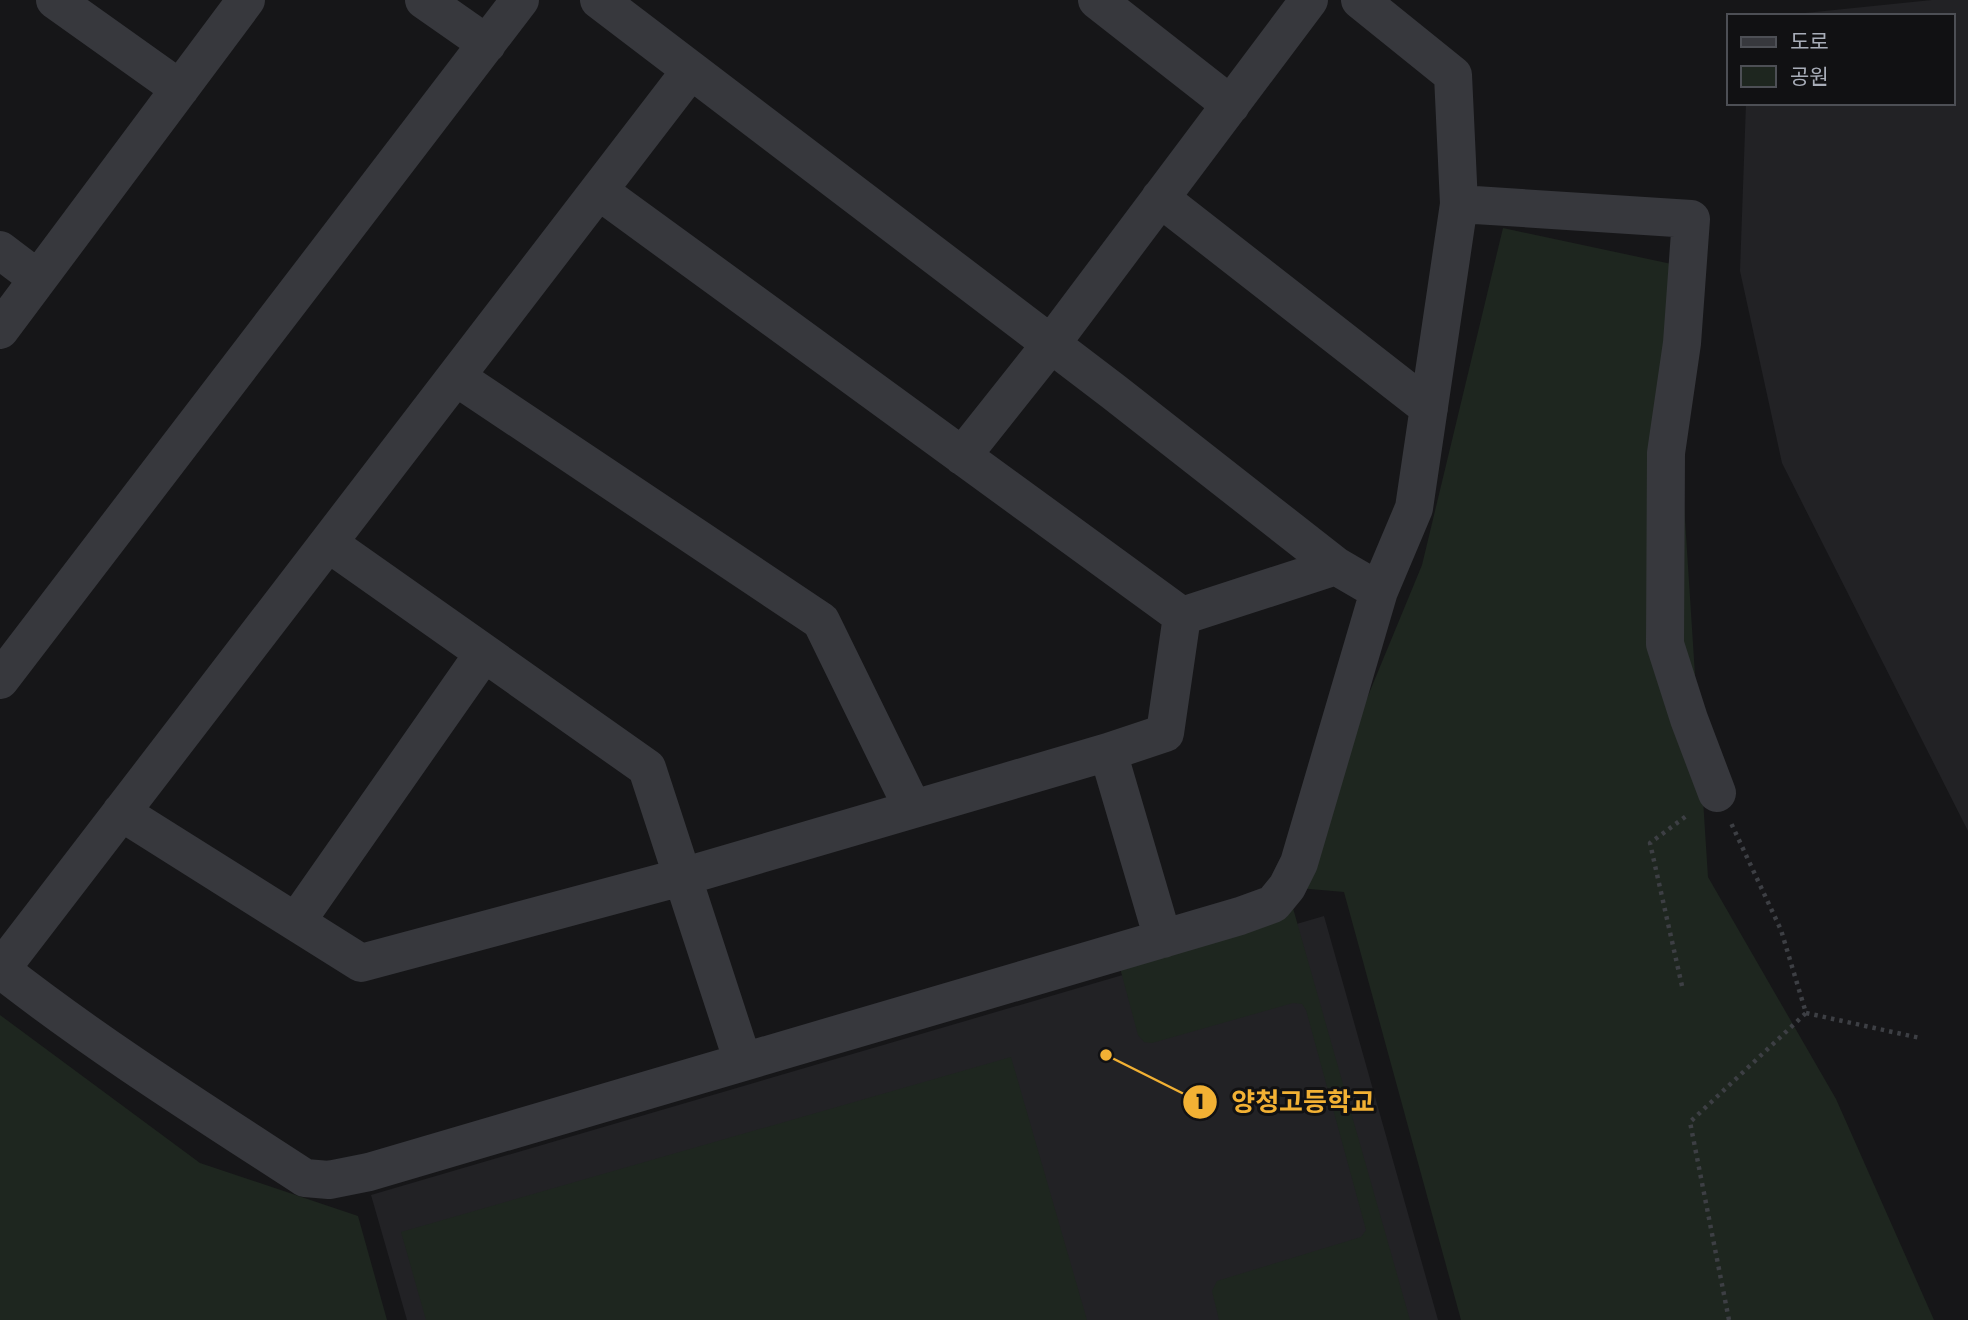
<svg xmlns="http://www.w3.org/2000/svg" width="1968" height="1320" font-family="Poppins,'Noto Sans KR',sans-serif">
<style>
.built{fill:#222225}
.green{fill:#1e261f}
.lines{fill:none;stroke-linecap:round;stroke-linejoin:round}
.path{stroke:#3d3f44;stroke-width:4.5;stroke-dasharray:3.5 5;stroke-linecap:butt}
.street{stroke:#37383d;stroke-width:38}
.leader{fill:none;stroke:#f2b134;stroke-width:2.5}
.callout-dot{fill:#f2b134;stroke:#111113;stroke-width:2.5}
.mark-label{font-size:21px;text-anchor:middle;font-weight:bold;fill:#111}
.callout-label{font-size:26px;text-anchor:middle;font-weight:bold;fill:#f2b134;stroke:#111113;stroke-width:6;stroke-linejoin:round;paint-order:stroke}
</style>
<rect width="100%" height="100%" fill="#161618"/>
<!-- built -->
<path class="built" d="M1932,0H1968V831L1782,463L1740,271L1746,103H1952V16H1776Z
M1324,916L1438,1320H407L371,1195Z"/>
<!-- green -->
<path class="green" d="M1503,228L1681,266L1684,504L1708,877L1836,1099L1934,1320H1461L1344,892L1287,887L1410,1320H1219L1212,1291L1217,1281L1361,1237L1366,1230L1306,1010L1302,1004L1293,1003L1152,1043L1144,1042L1138,1035L1116,953L1240,916L1299,863L1422,565Z
M0,1015L200,1163L358,1216L387,1320H0Z
M1011,1057L1087,1320H426L401,1232Z"/>
<g class="lines">
<!-- path -->
<path class="path" d="M1682,986L1650,843L1689,814
M1806,1013L1920,1038
M1729,1320L1690,1122L1806,1013L1781,930L1731,823"/>
<!-- street -->
<path class="street" d="M55,0L180,89
M424,0L487,44
M1097,0L1231,105
M1360,0L1453,75L1459,204L1414,508L1379,591
M599,191L1182,616L1336,566
M1160,198L1429,408
M1459,204L1691,219L1682,343L1666,453L1665,644L1689,719L1717,793
M0,250L38,279
M0,330L246,0
M456,377L821,621L913,809
M962,456L1051,344L1309,0
M328,543L647,768L743,1062
M0,680L520,0
M121,812L361,963L682,877L1108,752
M296,922L484,653
M1163,939L1108,752L1165,733L1182,616
M0,969C97,1045 202,1111 305,1178L329,1180L369,1172L1240,916L1273,904L1287,887L1299,863L1379,591L1336,566L1114,392L599,0
M1,969L691,70"/>
</g>
<!-- callouts -->
<path class="leader" d="M1106 1055L1200 1102"/>
<g class="callout-dot">
<circle cx="1106" cy="1055" r="7"/>
<circle cx="1200" cy="1102" r="18"/>
</g>
<g class="mark-label">
<text x="1200" y="1109">1</text>
</g>
<g class="callout-label">
<text x="1303" y="1111">양청고등학교</text>
</g>
<!-- legend -->
<rect x="1727" y="14" width="228" height="91" fill="#111113" stroke="#4d4f55" stroke-width="2"/>
<rect x="1741" y="37" width="35" height="10" fill="#37383d" stroke="#4d4f55" stroke-width="2"/>
<text x="1790" y="49" font-size="21" fill="#a8adb8">도로</text>
<rect x="1741" y="66" width="35" height="21" fill="#1e261f" stroke="#4d4f55" stroke-width="2"/>
<text x="1790" y="84" font-size="21" fill="#a8adb8">공원</text>
</svg>
